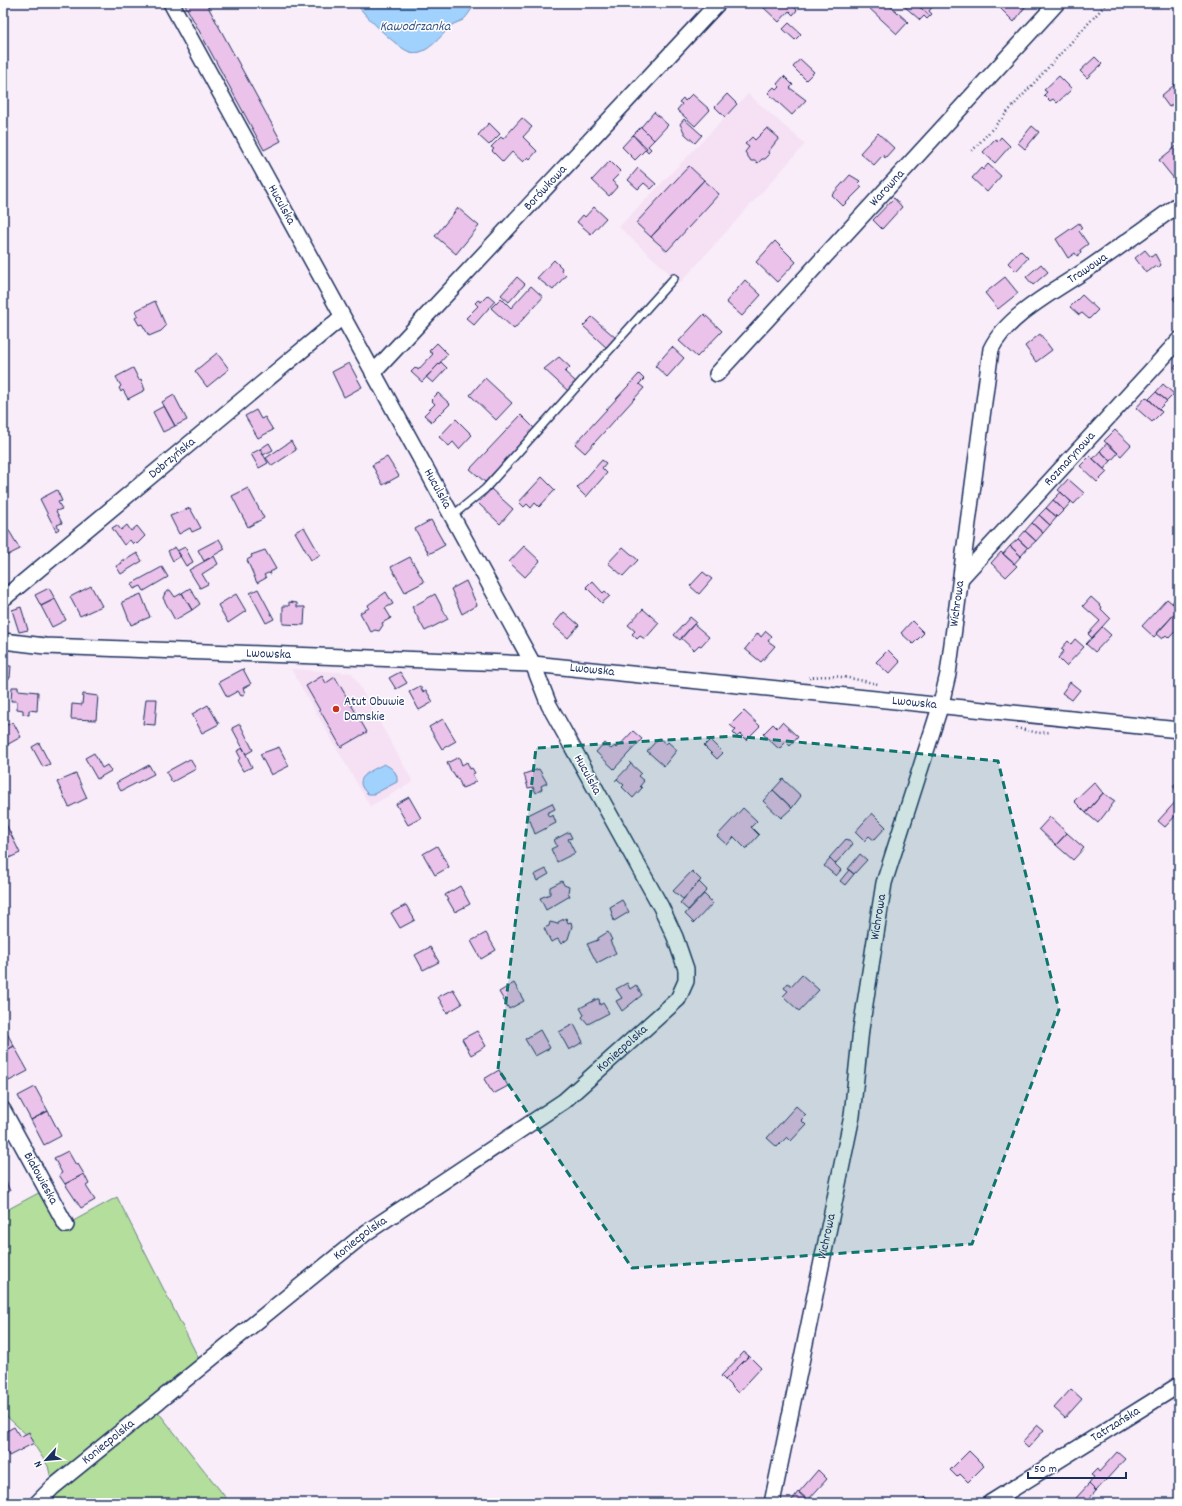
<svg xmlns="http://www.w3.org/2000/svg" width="1182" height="1506" font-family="Dekko,sans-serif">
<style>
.built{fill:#f5e0f4}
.green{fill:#b3de9c;stroke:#67867d}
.water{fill:#a1d1fd;stroke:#6b90bd}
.building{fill:#ebc2ea;stroke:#1b2f5e}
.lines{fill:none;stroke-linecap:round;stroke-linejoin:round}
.service-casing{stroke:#1b2f5e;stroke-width:10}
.minor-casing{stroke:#1b2f5e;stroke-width:18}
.path{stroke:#1b2f5e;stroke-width:2.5;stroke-dasharray:1 3;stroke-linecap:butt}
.service{stroke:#fff;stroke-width:7}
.minor{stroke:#fff;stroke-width:15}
.marked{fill:#0f766e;fill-opacity:0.2;stroke:#0f766e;stroke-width:3;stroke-dasharray:8 5;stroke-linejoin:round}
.poi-dot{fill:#c8321e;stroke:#fff;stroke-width:1.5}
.labels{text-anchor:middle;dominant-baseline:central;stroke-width:3;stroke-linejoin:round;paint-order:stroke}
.street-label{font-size:13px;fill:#1b2f5e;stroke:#fff}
.poi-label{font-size:13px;fill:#1b2f5e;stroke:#fff;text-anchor:start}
.water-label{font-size:14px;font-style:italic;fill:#3c5886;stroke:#fff}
</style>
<rect width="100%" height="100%" fill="#f9edf9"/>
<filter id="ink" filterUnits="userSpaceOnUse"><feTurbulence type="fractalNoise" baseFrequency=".025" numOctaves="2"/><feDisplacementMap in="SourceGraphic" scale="8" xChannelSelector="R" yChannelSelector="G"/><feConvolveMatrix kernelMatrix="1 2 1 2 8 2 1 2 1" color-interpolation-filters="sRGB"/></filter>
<g filter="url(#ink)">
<!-- built -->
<path class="built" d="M748,94L805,144L680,283L619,227Z
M291,669L352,673L413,782L370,806Z"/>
<!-- green -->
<path class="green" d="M46,1189L66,1225L117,1197L200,1361L151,1403L230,1503H37L53,1487L48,1466L29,1437L3,1413V1212Z"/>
<!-- water -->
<path class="water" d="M356,3H476C472,8 467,17 463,20C459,22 455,23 452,25C441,35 427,57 410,52C398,49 363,14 356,3Z
M384,764C392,768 398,772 397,782L374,794H368C350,778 371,771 384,764Z"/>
<!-- building -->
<path class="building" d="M184,3H206L281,141L264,150Z
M767,3H796L793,6L797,10L793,15L789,11L779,22L763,7Z
M871,3H887L908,22L897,34L868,7Z
M905,3H915L930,16L927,19L924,16L920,20L903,5Z
M915,3H930L933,6L929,11L932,14L930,16Z
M1004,3H1028L1014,22L1000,8Z
M789,23L801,34L795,40L783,29Z
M1095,57L1102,64L1087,78L1080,71Z
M800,59L814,72L806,80L793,67Z
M784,76L793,85L790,88L806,100L792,115L768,93L774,87L777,90L780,87L777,84Z
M1059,76L1072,89L1057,103L1053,99L1050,101L1044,95L1047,92L1044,90Z
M1179,81V99L1169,107L1161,96Z
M692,94L710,110L695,126L677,110L682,104L679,102L683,98L685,101Z
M727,94L737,104L725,117L715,107Z
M654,112L668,125L654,140L641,127Z
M522,118L532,127L523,137L537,151L530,159L528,157L523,162L512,152L503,162L492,151L494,149L491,147L501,137L503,139Z
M684,119L702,135L695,143L685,134L680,124Z
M489,123L500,134L489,145L478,135Z
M1032,126L1039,132L1025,149L1018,143Z
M641,127L654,140L648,146L651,149L648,152L633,135Z
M767,128L779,138L768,152L769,155L765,159H762L758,163L755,161H751L745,152L749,147L745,144L752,137L755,140Z
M878,133L894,148L885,158L883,155L874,165L860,153Z
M633,135L647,148L635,160L622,147Z
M1001,137L1010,146L995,163L983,152L995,139L998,141Z
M1178,145L1179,176L1175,180L1159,160Z
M610,161L621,172L612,181L618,186L609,196L592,180Z
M988,164L1001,176L987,192L972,178L981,168L983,170Z
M689,166L704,180L651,237L636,223Z
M638,168L656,184L651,189L644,183L638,189L628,180Z
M850,175L860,181L858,183L862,187L843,206L832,195Z
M704,180L719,194L667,251L651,237Z
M894,198L902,207L882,229L873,220Z
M594,207L606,218L591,234L577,222L583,215L585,217Z
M458,208L479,226L456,254L435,236Z
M1079,223L1082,228L1079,231L1088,244L1080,250L1081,253L1077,256L1075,253L1068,258L1056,239Z
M775,241L796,262L777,282L756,262Z
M1020,250L1028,258L1016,271L1008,263Z
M1145,250L1151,257L1155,254L1161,265L1158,268L1156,266L1146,273L1135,258Z
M554,260L562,268L561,270L566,275L553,290L537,278Z
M1041,264L1048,272L1033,285L1026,277Z
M517,277L525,284L509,302L501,295Z
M1005,277L1018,293L998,309L985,293Z
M745,280L761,295L742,316L726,302Z
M531,286L543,297L514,329L491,308L501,298L511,308Z
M1179,294V306L1173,298Z
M488,295L495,301L474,325L466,318L478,306L475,303L478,300L481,302Z
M1082,295L1098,310L1089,319L1082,313L1079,315L1070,307Z
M155,301L166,326L161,331L149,336L142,324L139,325L135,318L138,316L135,311Z
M704,314L722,331L697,357L679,341Z
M592,317L617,339L608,349L583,326Z
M1040,334L1052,350L1036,362L1025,346Z
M437,343L448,354L422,382L411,372L416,367L418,370L433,354L429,351Z
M672,347L684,358L667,377L655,366Z
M217,353L229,369L207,387L195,371Z
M559,357L570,367L565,372L576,382L568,391L544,369Z
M441,362L447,368L433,383L426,377Z
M1179,362V371L1174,367Z
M349,363L362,387L344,397L332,372Z
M133,368L139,380L141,379L145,390L128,399L123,390L121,392L119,388L121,386L116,377Z
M639,374L644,379L639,384L644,388L585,453L575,444Z
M485,378L512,403L496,420L470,395Z
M1163,384L1174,394L1167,401L1156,392Z
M1156,392L1167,401L1159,409L1149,399Z
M438,393L450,404L432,422L424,415L435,404L431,400Z
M174,395L187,420L175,426L162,402Z
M1146,397L1162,412L1152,422L1136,408Z
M164,406L175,426L163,432L153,412Z
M256,410L261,419L265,417L273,430L258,438L245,416Z
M521,415L535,429L485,482L470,469Z
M456,419L472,435L459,449L453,442L449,446L439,437Z
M1115,430L1131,445L1121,456L1104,441Z
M291,441L296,450L272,466L266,458Z
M269,443L273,450L263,455L260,449Z
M1107,443L1118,453L1111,461L1100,451Z
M260,449L268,463L259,468L251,454Z
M1100,451L1111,461L1104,469L1093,459Z
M1090,456L1107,472L1097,482L1080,466Z
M387,457L399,476L383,485L372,465Z
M602,460L606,463L602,468L607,473L586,497L577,488Z
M542,477L555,490L539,507L535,503L531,508L527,504L524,507L519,502Z
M1068,479L1084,493L1074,504L1058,490Z
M248,488L264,518L248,527L232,496Z
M491,489L513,509L500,524L478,503Z
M57,490L62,501L58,502L62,509L56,511L62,523L57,525L59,529L56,531L40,499Z
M1061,492L1071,502L1064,510L1053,500Z
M1053,500L1064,510L1057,517L1046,508Z
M190,508L201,528L192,532L190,528L179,534L170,516Z
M1046,508L1057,517L1050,525L1039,515Z
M1039,515L1050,525L1043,533L1032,523Z
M431,520L445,545L429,554L415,529Z
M1032,523L1043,533L1036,541L1025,531Z
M5,524L20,549L6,556L3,550V525Z
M117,525L121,530L127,525L131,531L137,526L145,536L137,544L135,542L133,544L130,540L124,545L112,528Z
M304,527L320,555L311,560L295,532Z
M1025,531L1036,541L1028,548L1018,539Z
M219,539L225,549L204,561L198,550Z
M1018,539L1028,548L1021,556L1010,546Z
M524,546L540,561L525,577L509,562Z
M1010,546L1021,556L1014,564L1003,554Z
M175,547L181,556L173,561L168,551Z
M185,547L193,562L186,566L177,551Z
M623,547L638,560L623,576L608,563Z
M265,550L276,569L270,572L271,574L268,573L264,575L266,578L257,583L247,560L252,557L251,555Z
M1001,552L1017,566L1006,577L991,563Z
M137,553L142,561L121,574L116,566L122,563L121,561L124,559V561Z
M214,556L218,564L202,574L208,584L200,588L189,570Z
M410,557L424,582L405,592L391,567Z
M162,567L168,577L144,591L141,586L134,589L131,584Z
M703,572L712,579L699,594L690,586Z
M466,581L477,605L462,614L451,589Z
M592,581L603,593L605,591L610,596L602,603L586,587Z
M91,586L102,606L80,616L70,597Z
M49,588L55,599L41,606L35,595Z
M190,588L200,604L192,610L182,593Z
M258,589L274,619L266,623L250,593Z
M170,590L175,597L182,593L192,610L175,620L163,598L165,593Z
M386,592L393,604L385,608L391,618L382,623L383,625L379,631L375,630L371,632L360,613L369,608L368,605Z
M141,594L150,617L131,625L122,602Z
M236,594L246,611L228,623L218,605Z
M435,594L448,619L425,631L412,607Z
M1179,594V609L1172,603Z
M1091,597L1102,607L1101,609L1110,618L1092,638L1088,634L1100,621L1083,606Z
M55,599L66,620L52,627L41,606Z
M1167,599L1179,609L1154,637L1142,626Z
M289,602L297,603V607H305L304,625L283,624V606H289Z
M21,607L28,630L19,632L12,610Z
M643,609L659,623L645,639L640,636L637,639L632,634L635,631L628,625Z
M1179,609V627L1169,638L1166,635L1162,639L1156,634Z
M564,612L579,625L568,638L553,625Z
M690,617L696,622L680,640L674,635Z
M912,621L924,633L913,644L901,633Z
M694,624L709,637L701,646L699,645L694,650L681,638Z
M1102,627L1111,635L1095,652L1086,644Z
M766,631L772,636L768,641L775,646L761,662L745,649L758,633L761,637Z
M1075,639L1084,647L1066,666L1058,658L1064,651L1061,649L1068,641L1071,644Z
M888,650L900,662L889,674L876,662Z
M3,666H11L10,678H3Z
M243,669L251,684L243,688L245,693L241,696L238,691L227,697L219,682Z
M400,672L407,683L396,689L389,678Z
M322,676L326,683L335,677L367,732L341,747L306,686Z
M1070,682L1080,690L1072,700L1062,693Z
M420,686L423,692L426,690L433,702L419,710L409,692Z
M12,687H18V690L38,692L37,711L29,710V715L23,714V710L17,709V701H11Z
M83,694L98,696L96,720L71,719L72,704L82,705Z
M146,699H157L155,725L143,724Z
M208,705L219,724L202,733L192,714Z
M744,711L760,726L746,740L740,734L737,737L733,733L736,730L730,725Z
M443,719L456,741L442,749L429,727Z
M13,722L21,737L3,747V727Z
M782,722L798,737L790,746L786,742L779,749L763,734L773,724L777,728Z
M240,724L253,750L246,754L232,728Z
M633,731L642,739L614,769L596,752L604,743L611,749L615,746L617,748Z
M659,738L666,744L668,742L677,750L664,766L647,751Z
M710,740L723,753L717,759L704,746Z
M39,743L50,764L43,767L32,747Z
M279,747L289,766L271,775L260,754Z
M243,748L252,767L243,771L238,762L240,757L237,751Z
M94,753L102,768L107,765L111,771L97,779L85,758Z
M459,757L462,765L467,762L470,769L472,768L475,773L472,774L476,781L473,783V784L462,788L458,778L457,779L453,772H451L447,763Z
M190,759L196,769L172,782L166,772Z
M629,762L641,773L638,776L644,781L640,786L642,788L633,798L622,787L624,785L617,779L615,781L631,764Z
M149,765L154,774L121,791L116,783Z
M539,769L547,783L541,786L542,789L536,793L533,787L528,788L524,774Z
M76,774L87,798L69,807L57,782Z
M783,779L801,796L792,808L773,790Z
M1179,780V793L1173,786Z
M1094,782L1103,793L1086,813L1074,801Z
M773,790L792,808L781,818L763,801Z
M1103,793L1115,801L1098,823L1086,813Z
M409,797L421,818L408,825L396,804Z
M1179,798V812L1165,827L1158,821Z
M552,803L555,809L547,813L549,817L553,815L556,823L535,834L528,815Z
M743,808L757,821L751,827L759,835L746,849L734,837L727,845L717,836Z
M872,813L886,827L874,840L869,836L864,841L855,832Z
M1050,817L1067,833L1056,845L1039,829Z
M3,818L20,853L9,858L3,846Z
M569,832L572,838L568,839L575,853L557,862L551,849L557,846L554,840Z
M1067,833L1084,848L1073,860L1056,845Z
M846,839L853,844L835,864L829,858Z
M437,846L449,867L435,875L423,854Z
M860,854L867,860L854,874L848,869Z
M830,859L841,870L836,876L824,866Z
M546,869L549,874L537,881L534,875Z
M849,870L854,874L845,885L840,881Z
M692,871L701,880L683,899L673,891Z
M562,881L564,885L569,887L568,892L570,896L546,910L540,898L550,894V887Z
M699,882L707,890L688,910L680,903Z
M460,886L470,904L455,912L445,895Z
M704,894L713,903L694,923L685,914Z
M622,900L629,912L614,921L610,907Z
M406,905L415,920L400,928L391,913Z
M566,918L568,923L571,922L572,926L568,939L561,944L558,939L551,942L544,928L549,926L550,922L558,924V922Z
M608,932L612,940L610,941L616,953L597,963L587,944L598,940V938Z
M486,933L496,950L481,959L471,941Z
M430,947L439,962L423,970L415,955Z
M802,975L819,990L799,1011L783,996L788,991L784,988L788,983L792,986Z
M514,983L524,1001L509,1009L499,992Z
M627,983L630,989L636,985L642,995L622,1011L616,1001L622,998L616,989Z
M453,989L462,1004L447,1013L438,997Z
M597,999H599L600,1005L603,1003L609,1013L588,1024L582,1017L584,1015L580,1008Z
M574,1024L583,1042L569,1050L559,1032Z
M3,1026L14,1046L3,1052Z
M540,1030L550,1048L535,1056L525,1039Z
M477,1031L486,1046L471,1055L462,1039Z
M14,1046L28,1071L9,1081L3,1070V1052Z
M499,1070L508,1086L493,1094L484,1079Z
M35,1087L48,1111L31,1120L18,1096Z
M796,1106L806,1115L801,1120L806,1125L791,1141L787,1137L777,1147L767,1138Z
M48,1111L61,1136L44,1145L31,1120Z
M68,1151L76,1165L78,1164L84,1174L65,1184L59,1175L62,1173L54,1158Z
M84,1174L89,1184L86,1186L95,1200L81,1208L65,1184Z
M5,1180L10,1191L3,1195V1181Z
M744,1352L749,1356L725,1380L721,1376Z
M749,1356L761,1368L738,1393L725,1380Z
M1071,1389L1082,1399L1065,1418L1054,1408Z
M1038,1425L1044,1430L1028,1448L1022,1442Z
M14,1427L20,1437L29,1432L34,1443L9,1456L3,1444V1433Z
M969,1451L984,1466L968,1482L960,1474L957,1477L950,1470Z
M1117,1452L1125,1459L1096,1491L1089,1484L1094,1477L1091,1475L1097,1469L1099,1472Z
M818,1470L827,1479L808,1500L799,1492Z
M1089,1484L1096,1491L1085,1503H1081L1076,1498Z
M798,1492L810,1503H790Z
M926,1497L934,1503H921Z"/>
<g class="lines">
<defs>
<path id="service" d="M452,516L485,489L674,278"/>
<g id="minor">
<path id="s1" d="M373,373L718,3"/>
<path id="s2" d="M717,374L1057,3"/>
<path id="s3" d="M962,577L1179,340"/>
<path id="s4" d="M3,599L342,317"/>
<path id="s5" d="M3,641L45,646L533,664L1179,730"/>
<path id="s6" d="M3,1110L66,1225"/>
<path id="s7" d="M37,1503L53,1487L367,1232L564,1101L678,999L686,981V969L675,937L661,907L549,705L533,664L171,3"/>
<path id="s8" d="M772,1503L852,1116L861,1029L884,883L941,704L948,674L991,349C1007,315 1058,289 1089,268C1119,247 1149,226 1179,204"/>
<path id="s9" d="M990,1503L1179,1385"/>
</g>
</defs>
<!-- service casing -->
<use href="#service" class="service-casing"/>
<!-- minor casing -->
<use href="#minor" class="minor-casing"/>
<!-- path -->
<path class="path" d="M972,151L1107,3
M809,678C833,673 854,679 878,684
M1016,728L1039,733L1050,732"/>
<!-- service -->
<use href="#service" class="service"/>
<!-- minor -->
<use href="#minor" class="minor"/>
</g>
</g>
<!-- marked area -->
<path class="marked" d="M734,736L998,761L1059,1010L972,1244L632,1268L498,1069L536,748Z"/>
<!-- markers -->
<circle class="poi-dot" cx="336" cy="709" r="4"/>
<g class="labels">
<!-- street labels -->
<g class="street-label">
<text stroke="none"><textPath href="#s1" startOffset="253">Borówkowa</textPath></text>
<text stroke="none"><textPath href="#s2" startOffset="252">Warowna</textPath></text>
<text transform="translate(281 205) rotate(61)">Huculska</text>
<text stroke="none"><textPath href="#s8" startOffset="1304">Trawowa</textPath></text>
<text stroke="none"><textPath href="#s4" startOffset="220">Dobrzyńska</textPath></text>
<text stroke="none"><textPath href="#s3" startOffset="160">Rozmarynowa</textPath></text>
<text transform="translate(437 489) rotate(61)">Huculska</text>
<text stroke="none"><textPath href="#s8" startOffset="920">Wichrowa</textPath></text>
<text stroke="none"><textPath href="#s5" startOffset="266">Lwowska</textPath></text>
<text stroke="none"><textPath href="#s5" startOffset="590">Lwowska</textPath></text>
<text stroke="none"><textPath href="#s5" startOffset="914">Lwowska</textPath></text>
<text transform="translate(587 775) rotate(61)">Huculska</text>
<text stroke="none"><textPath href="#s8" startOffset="596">Wichrowa</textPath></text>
<text stroke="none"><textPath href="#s7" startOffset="742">Koniecpolska</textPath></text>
<text stroke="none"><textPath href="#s6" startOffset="78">Białowieska</textPath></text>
<text stroke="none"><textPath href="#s8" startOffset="272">Wichrowa</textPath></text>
<text stroke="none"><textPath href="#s7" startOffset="418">Koniecpolska</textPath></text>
<text stroke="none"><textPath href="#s9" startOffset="148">Tatrzańska</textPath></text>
<text stroke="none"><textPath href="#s7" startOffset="94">Koniecpolska</textPath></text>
</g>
<!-- poi labels -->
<g class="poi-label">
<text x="344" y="702">Atut Obuwie<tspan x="344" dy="15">Damskie</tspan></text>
</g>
<!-- water labels -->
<g class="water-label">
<text x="415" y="27">Kawodrzanka</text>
</g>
</g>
<!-- margin -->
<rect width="1182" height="1506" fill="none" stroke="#fff" stroke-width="16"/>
<rect x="8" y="8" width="1166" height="1490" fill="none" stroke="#1b2f5e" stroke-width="1.5" filter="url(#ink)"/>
<!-- north arrow -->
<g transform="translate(46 1460) rotate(243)" stroke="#ffffff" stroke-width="3" paint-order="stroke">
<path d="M0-3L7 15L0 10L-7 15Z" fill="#1b2f5e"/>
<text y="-6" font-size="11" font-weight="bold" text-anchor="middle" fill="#1b2f5e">N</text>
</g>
<!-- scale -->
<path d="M1028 1472v6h98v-6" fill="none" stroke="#1b2f5e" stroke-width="2"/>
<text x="1034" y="1472" font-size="12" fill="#1b2f5e" stroke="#ffffff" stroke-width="3" paint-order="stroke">50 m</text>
</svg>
